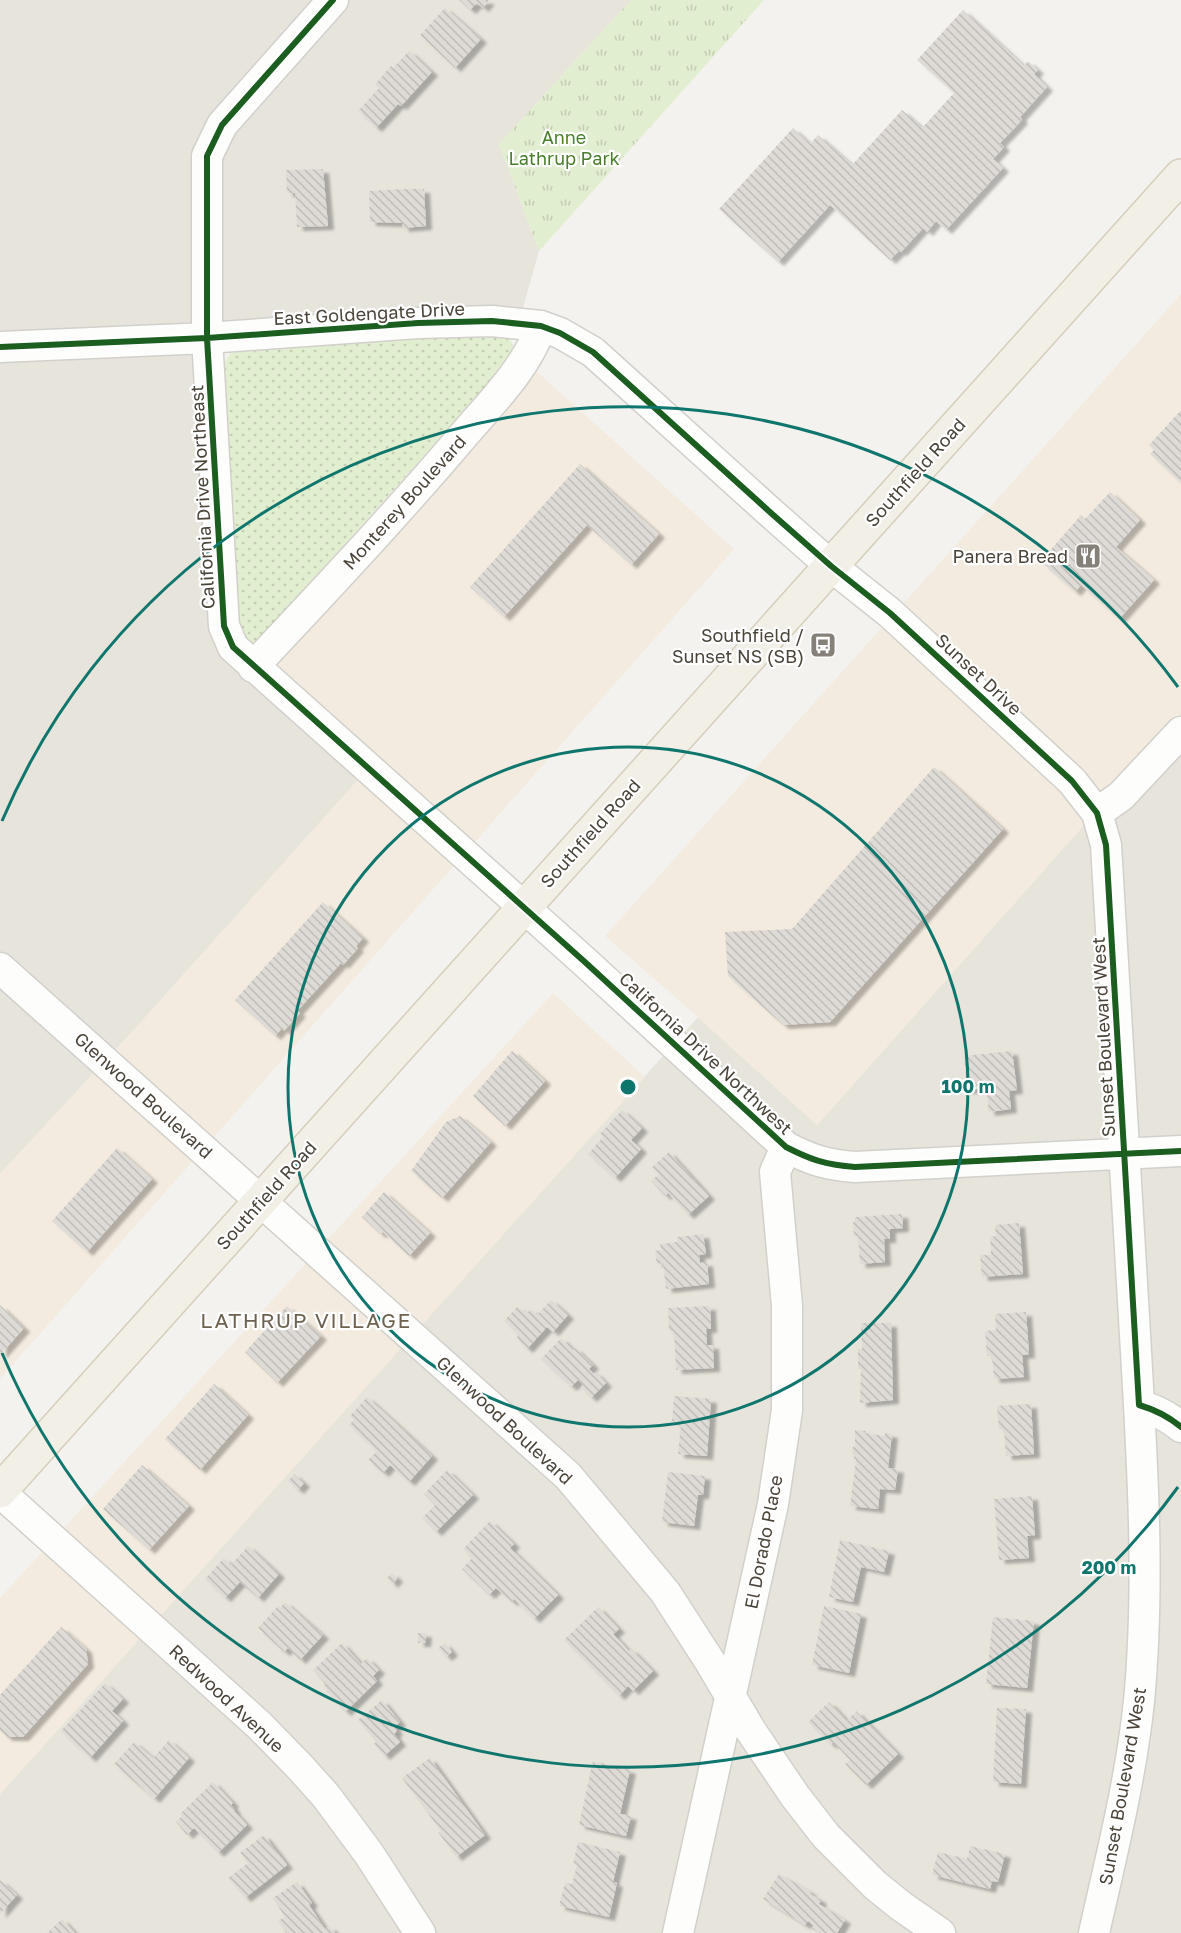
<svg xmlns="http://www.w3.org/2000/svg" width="1181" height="1933" font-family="'Golos Text',sans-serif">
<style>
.residential{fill:#e7e4dc}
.commercial{fill:#f3ebdf}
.grass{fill:url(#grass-dots)}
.park{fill:url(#park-tufts)}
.building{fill:url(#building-back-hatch);filter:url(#shadow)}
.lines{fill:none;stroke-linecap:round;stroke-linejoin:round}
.minor-casing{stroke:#d2d0cb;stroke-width:33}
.major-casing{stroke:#d6cebb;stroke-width:36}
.minor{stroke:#fdfdfc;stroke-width:30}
.major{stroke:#f2efe6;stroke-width:33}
.cycleway-casing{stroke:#fff;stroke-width:10}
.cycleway{stroke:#1b5e20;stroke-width:6}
.ring{fill:none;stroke:#0f766e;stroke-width:3}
.labels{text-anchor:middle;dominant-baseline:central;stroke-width:4.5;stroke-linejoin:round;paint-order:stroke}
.park-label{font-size:18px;fill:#4a7f2a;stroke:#fff}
.street-label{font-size:18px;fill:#4b4439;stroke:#fff}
.poi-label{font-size:18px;fill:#4b4439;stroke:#fff;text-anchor:end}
.quarter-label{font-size:21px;letter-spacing:1.5px;fill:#6e6250;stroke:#fff}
.centre{fill:#0f766e;stroke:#fff;stroke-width:3}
.ring-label{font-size:18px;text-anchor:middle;font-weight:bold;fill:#0f766e;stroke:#fff;stroke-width:4.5;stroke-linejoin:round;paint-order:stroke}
</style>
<defs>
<pattern id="grass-dots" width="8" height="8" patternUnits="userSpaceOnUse" patternTransform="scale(1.5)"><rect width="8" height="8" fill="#e1eecf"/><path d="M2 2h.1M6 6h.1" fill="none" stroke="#c3cdb2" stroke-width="1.8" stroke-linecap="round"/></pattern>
<pattern id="park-tufts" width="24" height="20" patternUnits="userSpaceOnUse" patternTransform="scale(1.5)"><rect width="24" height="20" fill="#e1eecf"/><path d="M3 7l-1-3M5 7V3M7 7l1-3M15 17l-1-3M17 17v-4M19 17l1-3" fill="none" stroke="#c3cdb2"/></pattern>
<pattern id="building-back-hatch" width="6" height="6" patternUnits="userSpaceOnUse" patternTransform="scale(1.5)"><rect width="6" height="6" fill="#dedbd6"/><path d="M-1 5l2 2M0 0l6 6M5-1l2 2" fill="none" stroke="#c0bdb8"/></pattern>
<filter id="shadow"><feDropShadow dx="6" dy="4" stdDeviation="1.5" flood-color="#0004"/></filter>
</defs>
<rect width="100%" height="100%" fill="#f4f2ee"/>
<!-- residential -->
<path class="residential" d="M0,0H631L499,144L539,251L522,311L196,325L214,612L363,775L132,1032L0,1174Z
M1181,716V1933H0V1794L698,1017L817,1125Z"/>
<!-- commercial -->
<path class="commercial" d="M1181,294V716L817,1125L698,1017L605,936Z
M534,369L734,549L0,1379V1174L132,1032L362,775L252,675Z
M553,993L645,1077L0,1794V1598Z"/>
<!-- grass -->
<path class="grass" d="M507,336C518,347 511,355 504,366L264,635L256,642L249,643L238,633L221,369L230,354L238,350L387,337Z"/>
<!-- park -->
<path class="park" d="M631,0H764L539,251L499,144Z"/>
<!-- building -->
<path class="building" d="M459,0H489L483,8L477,3L470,10Z
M445,8L481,39L455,68L420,35Z
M963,10L1024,66L1028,61L1038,70L1034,74L1047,87L1020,117L1022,120L1000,143L1004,147L993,159L1003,168L946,230L936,221L927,232L923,228L901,252L899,251L890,260L830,205L778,262L719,209L793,128L810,144L818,135L852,165L902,110L922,128L954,93L917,60Z
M409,51L432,72L401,106L398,104L376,128L358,111L379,88L375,84L391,66L393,68Z
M323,169L328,226L297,227L295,193H287L286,170Z
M403,189H424L426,226L403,228L402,223L370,222L369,191Z
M1181,410V483L1150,454L1154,450L1149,445Z
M580,464L659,534L631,565L587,525L504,617L470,587Z
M1110,492L1140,520L1116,547L1154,580L1119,619L1081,585L1075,592L1044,565L1051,558L1047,554L1081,515L1085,519Z
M934,767L1003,829L830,1022L783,1025L728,976L725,932L792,929Z
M323,902L363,938L356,946L358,948L343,965L341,963L297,1011L300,1013L284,1031L282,1028L275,1036L235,1000Z
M512,1051L545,1081L505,1126L473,1096Z
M1012,1051L1017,1090L1009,1091L1011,1109L989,1112L986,1088L967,1090L964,1056Z
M622,1110L642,1128L631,1140L641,1149L615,1178L588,1154L603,1137L600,1134Z
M460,1116L491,1142L442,1198L411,1171L446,1122Z
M117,1148L152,1179L87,1252L52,1221Z
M669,1152L709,1196L688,1215L668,1193L665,1196L651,1181L659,1174L652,1167Z
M384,1192L430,1233L409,1256L383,1232L380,1234L362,1217Z
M902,1214L903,1228L890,1229V1239H884L885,1262L860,1264L858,1236L854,1237L853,1222H855V1217Z
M1019,1223L1023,1274L982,1277L980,1255H991L990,1237L996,1236L995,1225Z
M703,1234L706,1254L699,1255L700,1263L707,1262L709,1284L666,1289L663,1263L657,1264L655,1251L661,1250L660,1244L677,1242V1237Z
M551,1300L568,1315L553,1332L547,1327L527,1349L517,1339L518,1334L504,1321L517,1307L527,1313L531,1309L537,1315Z
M0,1305L24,1328L0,1355Z
M287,1306L321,1336L277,1383L245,1352Z
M710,1306L711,1329H706L707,1345H713L714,1368L676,1370L674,1331H669L668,1308Z
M1026,1312L1029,1354L1022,1355L1024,1377L994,1379L992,1356H987L985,1331L996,1330L995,1314Z
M861,1323H891L893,1400L860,1403L861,1369H858V1349H862Z
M561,1338L573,1350L575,1348L593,1365L589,1369L594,1374L595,1372L606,1383L591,1398L581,1388L583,1385L578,1380L571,1387L541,1359Z
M214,1384L248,1415L200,1470L165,1439Z
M674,1396L711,1399L707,1456L678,1454L681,1422L672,1421Z
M367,1397L432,1456L409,1482L390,1465L383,1473L368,1460L377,1451L349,1425L354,1420L350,1416Z
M1031,1404L1034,1454L1006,1456L1004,1429H999L997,1406Z
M855,1430L866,1431L865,1433L885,1436V1433L892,1434L888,1468L898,1469L895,1490L880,1489L878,1509L850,1506L856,1459H854V1454H852L853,1446L855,1447Z
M142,1465L189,1506L149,1550L103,1509Z
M447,1470L473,1495L436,1532L422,1518L435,1505L424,1494Z
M668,1472L705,1476L703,1495H698L694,1526L662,1522Z
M294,1474L304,1483L298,1490L288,1481Z
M1032,1496L1035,1535L1027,1536L1029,1558L999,1560L994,1499Z
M490,1521L514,1544L510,1548L558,1595L534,1619L514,1599L512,1602L496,1588L489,1595L462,1569L472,1558L463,1549Z
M840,1540L889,1551L884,1572L861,1567L853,1602L829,1597Z
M248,1546L279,1574L258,1598L240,1582L225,1598L205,1579L224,1558L231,1565Z
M392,1573L397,1578L392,1584L387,1578Z
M285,1602L323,1635L300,1660L288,1648L284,1652L258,1628L278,1606L280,1608Z
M824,1606L861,1614L849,1673L812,1665Z
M598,1607L619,1629L613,1634L629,1651L631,1649L653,1671L633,1691L628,1686L619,1696L564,1640Z
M993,1617L1034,1621L1027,1688L986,1684Z
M61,1627L86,1649L88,1664L23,1737H7L0,1731V1695Z
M418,1633H426L425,1643H418Z
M342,1643L361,1664L367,1658L379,1670L373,1676L377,1681L345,1712L326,1691L327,1689L324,1686L325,1684L313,1670Z
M445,1643L452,1652L446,1657L438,1648Z
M105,1683L123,1699L112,1711L123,1721L90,1758L61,1731Z
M382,1700L400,1722L394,1727L397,1731L394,1734L400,1742L384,1756L374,1744L376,1742L358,1720Z
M829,1702L847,1721L856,1711L898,1754L866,1785L845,1764L850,1760L833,1742L831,1745L808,1722Z
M997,1708L1026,1709L1021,1784L993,1782Z
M169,1740L189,1758L154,1799L114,1764L134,1742L153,1758Z
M430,1758L485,1835L456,1857L438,1832L441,1831L402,1778Z
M593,1761L630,1770L620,1814L631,1816L626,1836L579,1825Z
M213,1782L233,1803L231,1805L235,1810L234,1811L247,1825L218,1853L194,1828L187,1835L176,1822L182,1816L180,1814Z
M264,1835L287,1865L245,1898L228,1878L248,1863L240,1853Z
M578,1842L620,1852L613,1882L617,1883L609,1917L559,1906L565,1883L572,1884L577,1865L573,1864Z
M970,1846L1005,1854L998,1882L992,1881L990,1889L932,1875L938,1852L967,1859Z
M779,1874L811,1892L810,1894L821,1900L819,1904L845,1920L837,1933H819L812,1929L814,1926L808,1921L805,1925L763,1899Z
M0,1880L17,1895L0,1914Z
M297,1882L312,1903L309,1905L325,1929L330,1926L335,1933H286L278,1921L285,1917L273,1898Z
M62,1919L75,1933H47Z"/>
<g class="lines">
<defs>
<path id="minor" d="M333,0L222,125L207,156V338L224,626L233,647L586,963L786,1147C811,1160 827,1165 855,1167L1181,1151
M0,347L207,338L418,323L492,321L541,326L560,333L593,352L771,513L831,566L890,613L1072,781L1097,813L1106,845C1115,1002 1125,1160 1134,1317C1141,1442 1151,1576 1139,1701C1131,1779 1111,1857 1094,1933
M253,667C324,591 395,516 462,437C490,404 527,368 541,326
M1097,813L1121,796L1181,732
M0,968L568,1476L665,1592L709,1660L751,1731L795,1796L826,1836L875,1885L901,1906L940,1933
M1139,1405C1156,1410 1168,1416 1181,1427
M0,1492L259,1725L300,1767L326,1796L369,1854L420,1933
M678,1933L773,1504L787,1410V1306L775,1172L786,1147"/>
<path id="major" d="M0,1491L1181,176"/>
</defs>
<!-- minor casing -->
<use href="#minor" class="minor-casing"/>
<!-- major casing -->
<use href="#major" class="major-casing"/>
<!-- minor -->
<use href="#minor" class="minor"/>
<!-- major -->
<use href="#major" class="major"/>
<defs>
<path id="cycleway" d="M333,0L222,125L207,156V338L224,626L233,647L586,963L786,1147C811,1160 827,1165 855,1167L1181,1151
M0,347L207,338L418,323L492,321L541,326L560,333L593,352L771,513L831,566L890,613L1072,781L1097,813L1106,845L1139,1405C1156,1410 1168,1416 1181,1427"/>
</defs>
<!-- cycleway casing -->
<use href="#cycleway" class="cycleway-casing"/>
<!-- cycleway -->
<use href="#cycleway" class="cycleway"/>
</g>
<!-- distance rings -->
<g class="ring">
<circle cx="628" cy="1087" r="340"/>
<path d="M1178 1487A680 680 0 0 1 2 1353M2 821A680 680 0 0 1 1178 687"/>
</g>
<!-- icons -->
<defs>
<symbol id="restaurant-square" viewBox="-11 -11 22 22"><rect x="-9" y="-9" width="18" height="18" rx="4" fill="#868178" stroke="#fff"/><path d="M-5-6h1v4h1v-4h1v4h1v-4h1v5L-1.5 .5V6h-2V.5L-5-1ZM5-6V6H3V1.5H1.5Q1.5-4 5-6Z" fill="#fff"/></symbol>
<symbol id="bus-square" viewBox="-11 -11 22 22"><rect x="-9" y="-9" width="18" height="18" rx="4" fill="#868178" stroke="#fff"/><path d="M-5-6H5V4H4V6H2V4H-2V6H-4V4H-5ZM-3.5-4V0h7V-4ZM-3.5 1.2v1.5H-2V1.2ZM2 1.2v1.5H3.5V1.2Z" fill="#fff"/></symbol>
</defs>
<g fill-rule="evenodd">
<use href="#restaurant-square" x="1073" y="541" width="30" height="30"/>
<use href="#bus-square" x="808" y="630" width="30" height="30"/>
</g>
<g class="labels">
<!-- park labels -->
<g class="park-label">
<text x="564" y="137">Anne<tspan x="564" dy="21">Lathrup Park</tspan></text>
</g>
<!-- street labels -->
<g class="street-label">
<text transform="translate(369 313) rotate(-3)">East Goldengate Drive</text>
<text transform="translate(915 472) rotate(-48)">Southfield Road</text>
<text transform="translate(202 497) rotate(-93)">California Drive Northeast</text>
<text transform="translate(404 502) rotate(-48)">Monterey Boulevard</text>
<text transform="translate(979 674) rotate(43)">Sunset Drive</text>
<text transform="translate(590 833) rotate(-48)">Southfield Road</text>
<text transform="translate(1103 1037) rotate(-93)">Sunset Boulevard West</text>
<text transform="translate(706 1053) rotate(43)">California Drive Northwest</text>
<text transform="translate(144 1095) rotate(42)">Glenwood Boulevard</text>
<text transform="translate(266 1195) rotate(-48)">Southfield Road</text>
<text transform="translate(505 1420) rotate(43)">Glenwood Boulevard</text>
<text transform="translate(763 1542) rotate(-79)">El Dorado Place</text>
<text transform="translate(227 1698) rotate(43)">Redwood Avenue</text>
<text transform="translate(1122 1786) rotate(-80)">Sunset Boulevard West</text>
</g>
<!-- poi labels -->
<g class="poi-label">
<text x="1068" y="556">Panera Bread</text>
<text x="804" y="635">Southfield /<tspan x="804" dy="21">Sunset NS (SB)</tspan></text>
</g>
<!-- quarter labels -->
<g class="quarter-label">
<text x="306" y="1320">LATHRUP VILLAGE</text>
</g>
</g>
<circle cx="628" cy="1087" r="9" class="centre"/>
<g class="ring-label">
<text x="968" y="1093">100 m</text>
<text x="1109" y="1574">200 m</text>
</g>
</svg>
